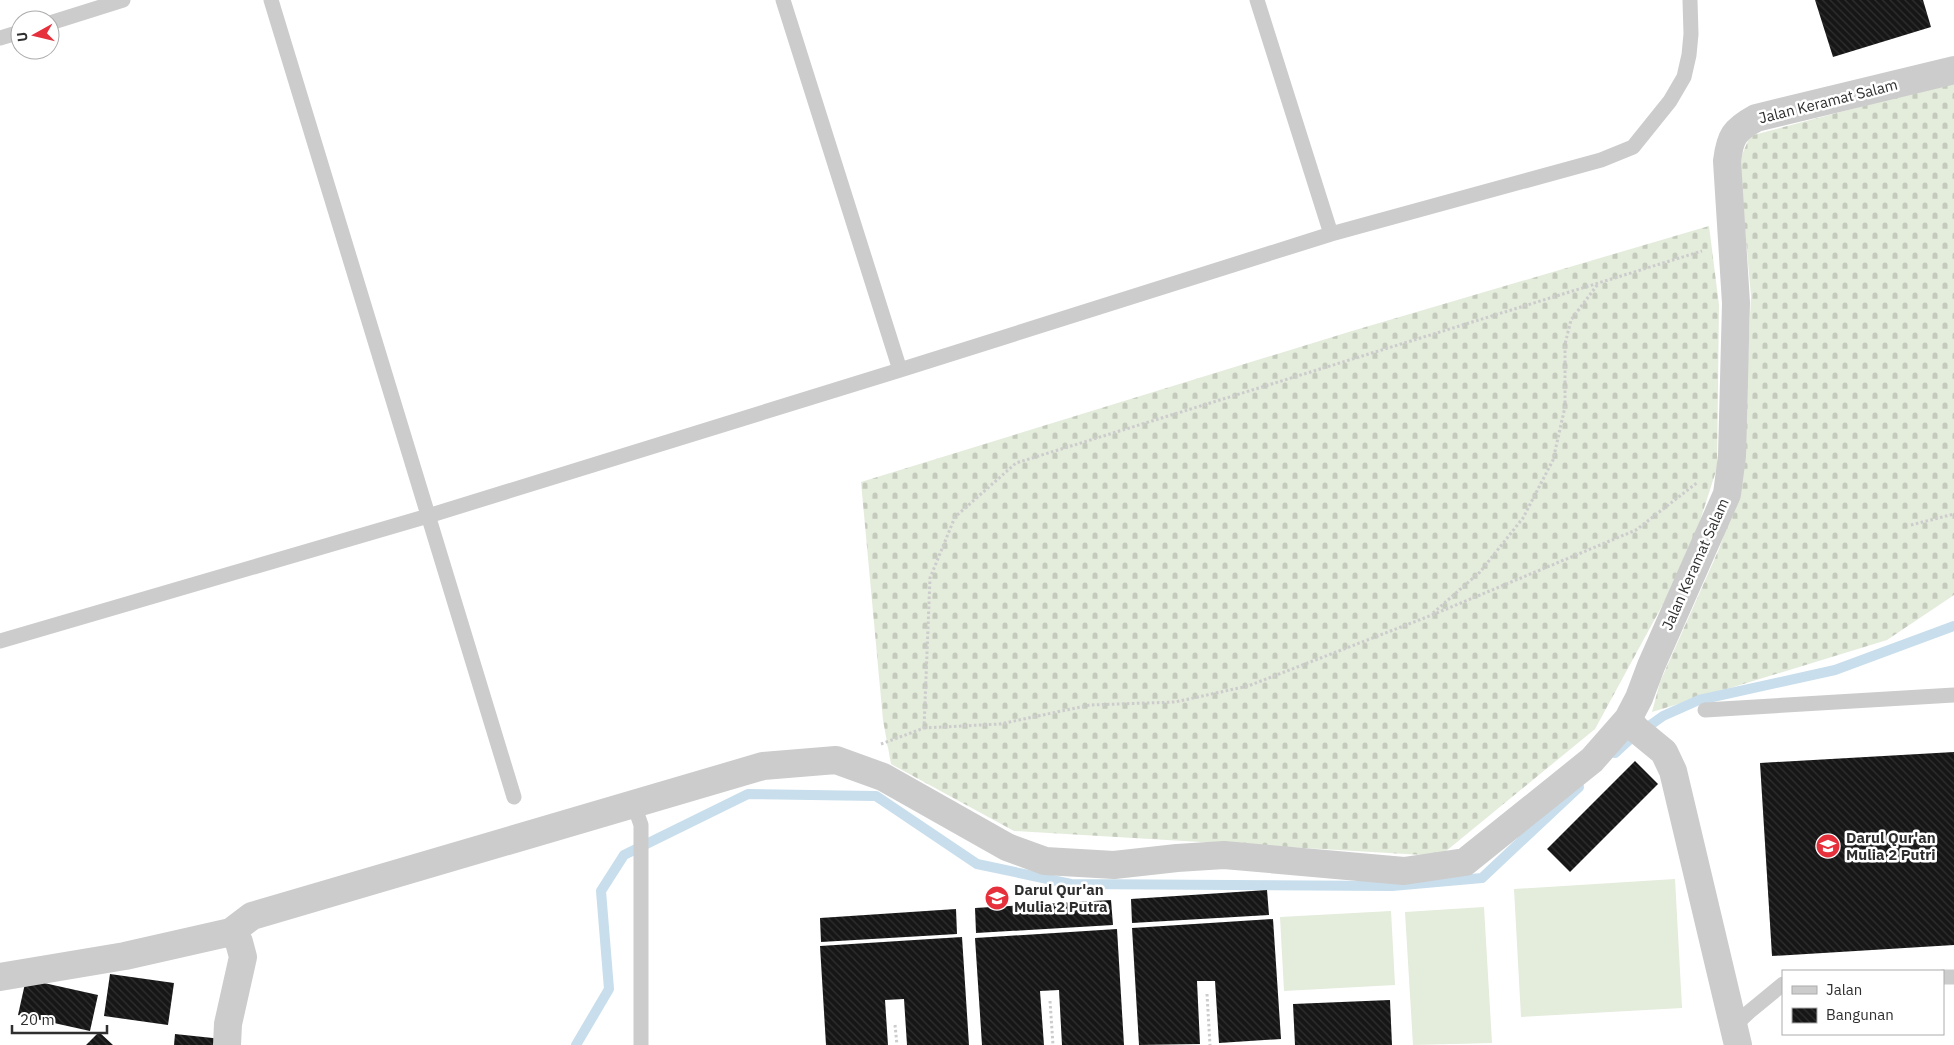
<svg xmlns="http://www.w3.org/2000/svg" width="1954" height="1045" font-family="'IBM Plex Sans',sans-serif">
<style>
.cemetery{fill:url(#cemetery-stones)}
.garden{fill:#e4ecdc}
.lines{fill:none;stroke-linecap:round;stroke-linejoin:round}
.stream{stroke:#c8deec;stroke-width:10}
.building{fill:url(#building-back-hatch)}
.path{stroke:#ccc;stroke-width:3;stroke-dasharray:2.5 2.5;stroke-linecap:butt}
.service{stroke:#ccc;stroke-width:15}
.minor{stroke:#ccc;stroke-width:28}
.labels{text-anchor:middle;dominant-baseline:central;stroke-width:5;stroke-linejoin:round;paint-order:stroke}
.street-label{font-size:15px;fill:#2f2f2f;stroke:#fff}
.poi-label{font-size:15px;font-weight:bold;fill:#2f2f2f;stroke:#fff;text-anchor:start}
</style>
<defs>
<pattern id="cemetery-stones" width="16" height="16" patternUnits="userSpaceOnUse" patternTransform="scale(1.25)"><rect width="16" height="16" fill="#e4ecdc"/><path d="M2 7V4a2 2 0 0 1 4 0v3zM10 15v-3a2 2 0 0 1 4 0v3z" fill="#c4cbbd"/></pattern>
<pattern id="building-back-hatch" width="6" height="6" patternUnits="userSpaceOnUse" patternTransform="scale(1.25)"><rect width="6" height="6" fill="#161616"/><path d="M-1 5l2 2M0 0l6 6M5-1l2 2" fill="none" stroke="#303030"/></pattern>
</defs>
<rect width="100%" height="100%" fill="#fff"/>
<!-- cemetery -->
<path class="cemetery" d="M1954,82V595L1887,640L1652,712L1660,682L1719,549L1742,482L1751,296L1739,162L1750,136Z
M1709,226L1719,305L1717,468L1688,558L1595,729L1440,856L1014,831L891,764L883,720L861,482L1352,331Z"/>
<!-- garden -->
<path class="garden" d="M1675,879L1682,1008L1521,1017L1514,889Z
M1484,907L1492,1043L1413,1045L1405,912Z
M1391,911L1395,985L1284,991L1280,917Z"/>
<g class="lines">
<!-- stream -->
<path class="stream" d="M1615,753L1628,741L1663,716L1699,700L1835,670L1954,626
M576,1045L609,989L601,891L624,855L748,794L876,796L977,864L1071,884L1392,886L1482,878L1579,787"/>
</g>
<!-- building -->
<path class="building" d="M1815,0H1923L1931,27L1833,57Z
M1954,752V945L1772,956L1760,763Z
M1635,761L1658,784L1570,872L1547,849Z
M1267,890L1269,915L1132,923L1131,899Z
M1111,900L1113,925L976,933L975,908Z
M956,909L957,934L821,942L820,918Z
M1273,919L1281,1039L1219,1043L1215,981H1197L1200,1044L1139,1045L1132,928Z
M1117,929L1124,1045H1062L1059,990L1040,991L1044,1045H982L975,938Z
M962,937L969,1045H907L904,999L885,1000L888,1045H826L820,946Z
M110,974L174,983L168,1025L104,1016Z
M26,979L98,995L90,1031L18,1015Z
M1390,1000L1392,1045H1295L1293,1004Z
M99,1032L113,1045H86Z
M175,1034L222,1039V1045H174Z"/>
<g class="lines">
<!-- path -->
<path class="path" d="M1911,525L1954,514
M1433,613L1480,572L1523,518L1553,460L1565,407V344L1571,320L1598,284
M924,728L1000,724L1090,705L1175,702L1248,686L1432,615L1636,530L1698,482
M881,744L924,728L930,578L955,517L1016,463L1702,251
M1207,994L1210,1045
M1050,1001L1053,1045
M895,1025L897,1045"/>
<!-- service -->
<path class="service" d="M271,0L514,797
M783,0L900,370
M1257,0L1331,234
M50,23L123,0
M0,38L20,32
M0,641L428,516L900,370L1331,234L1601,160L1633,147L1670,101L1684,77L1689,55L1691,34L1690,0
M1705,710L1954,695
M634,805L641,825V1045
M1943,977H1954
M1734,1026L1749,1012L1783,984"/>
<!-- minor -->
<path class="minor" d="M1628,719L1636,729L1664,752L1673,771L1738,1045
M0,977L125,956L231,932L252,916L763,766L836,760L883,777L1007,847L1045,861L1114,865L1177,858L1224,855L1404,871L1465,862L1592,760L1628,719L1639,698L1651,666L1727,494L1732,456L1736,303L1727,161C1730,137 1734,130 1756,118L1954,70
M227,1045L228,1024L243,957L239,942L231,932"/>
</g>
<!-- icons -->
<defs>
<symbol id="school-disc" viewBox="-11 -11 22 22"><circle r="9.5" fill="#e6303b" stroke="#fff"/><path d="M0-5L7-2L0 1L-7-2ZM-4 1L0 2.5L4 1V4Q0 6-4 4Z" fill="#fff"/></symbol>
</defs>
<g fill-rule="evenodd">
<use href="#school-disc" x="1814" y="832" width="28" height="28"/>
<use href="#school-disc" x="983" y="884" width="28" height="28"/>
</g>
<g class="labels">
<!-- street labels -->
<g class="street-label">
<text transform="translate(1828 101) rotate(-14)">Jalan Keramat Salam</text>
<text transform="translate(1695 564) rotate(-66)">Jalan Keramat Salam</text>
</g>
<!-- poi labels -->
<g class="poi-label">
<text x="1846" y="837">Darul Qur'an<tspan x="1846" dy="17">Mulia 2 Putri</tspan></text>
<text x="1014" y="889">Darul Qur'an<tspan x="1014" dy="17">Mulia 2 Putra</tspan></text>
</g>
</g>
<!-- legend -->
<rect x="1782" y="970" width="162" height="65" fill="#ffffff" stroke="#acacac"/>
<rect x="1792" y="986" width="25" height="8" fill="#cccccc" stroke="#acacac"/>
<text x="1826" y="995" font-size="15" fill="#2f2f2f">Jalan</text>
<rect x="1792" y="1008" width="25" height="15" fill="url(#building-back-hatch)" stroke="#acacac"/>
<text x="1826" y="1020" font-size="15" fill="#2f2f2f">Bangunan</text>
<!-- north arrow -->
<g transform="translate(35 35) rotate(262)"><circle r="24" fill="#ffffff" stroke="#acacac"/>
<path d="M0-4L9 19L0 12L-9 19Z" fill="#e6303b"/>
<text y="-8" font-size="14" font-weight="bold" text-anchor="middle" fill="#2f2f2f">U</text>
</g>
<!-- scale -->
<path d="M12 1025v8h95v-8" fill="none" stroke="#2f2f2f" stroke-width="2.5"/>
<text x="20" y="1025" font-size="15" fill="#2f2f2f" stroke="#ffffff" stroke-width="4" paint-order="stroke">20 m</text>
</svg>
